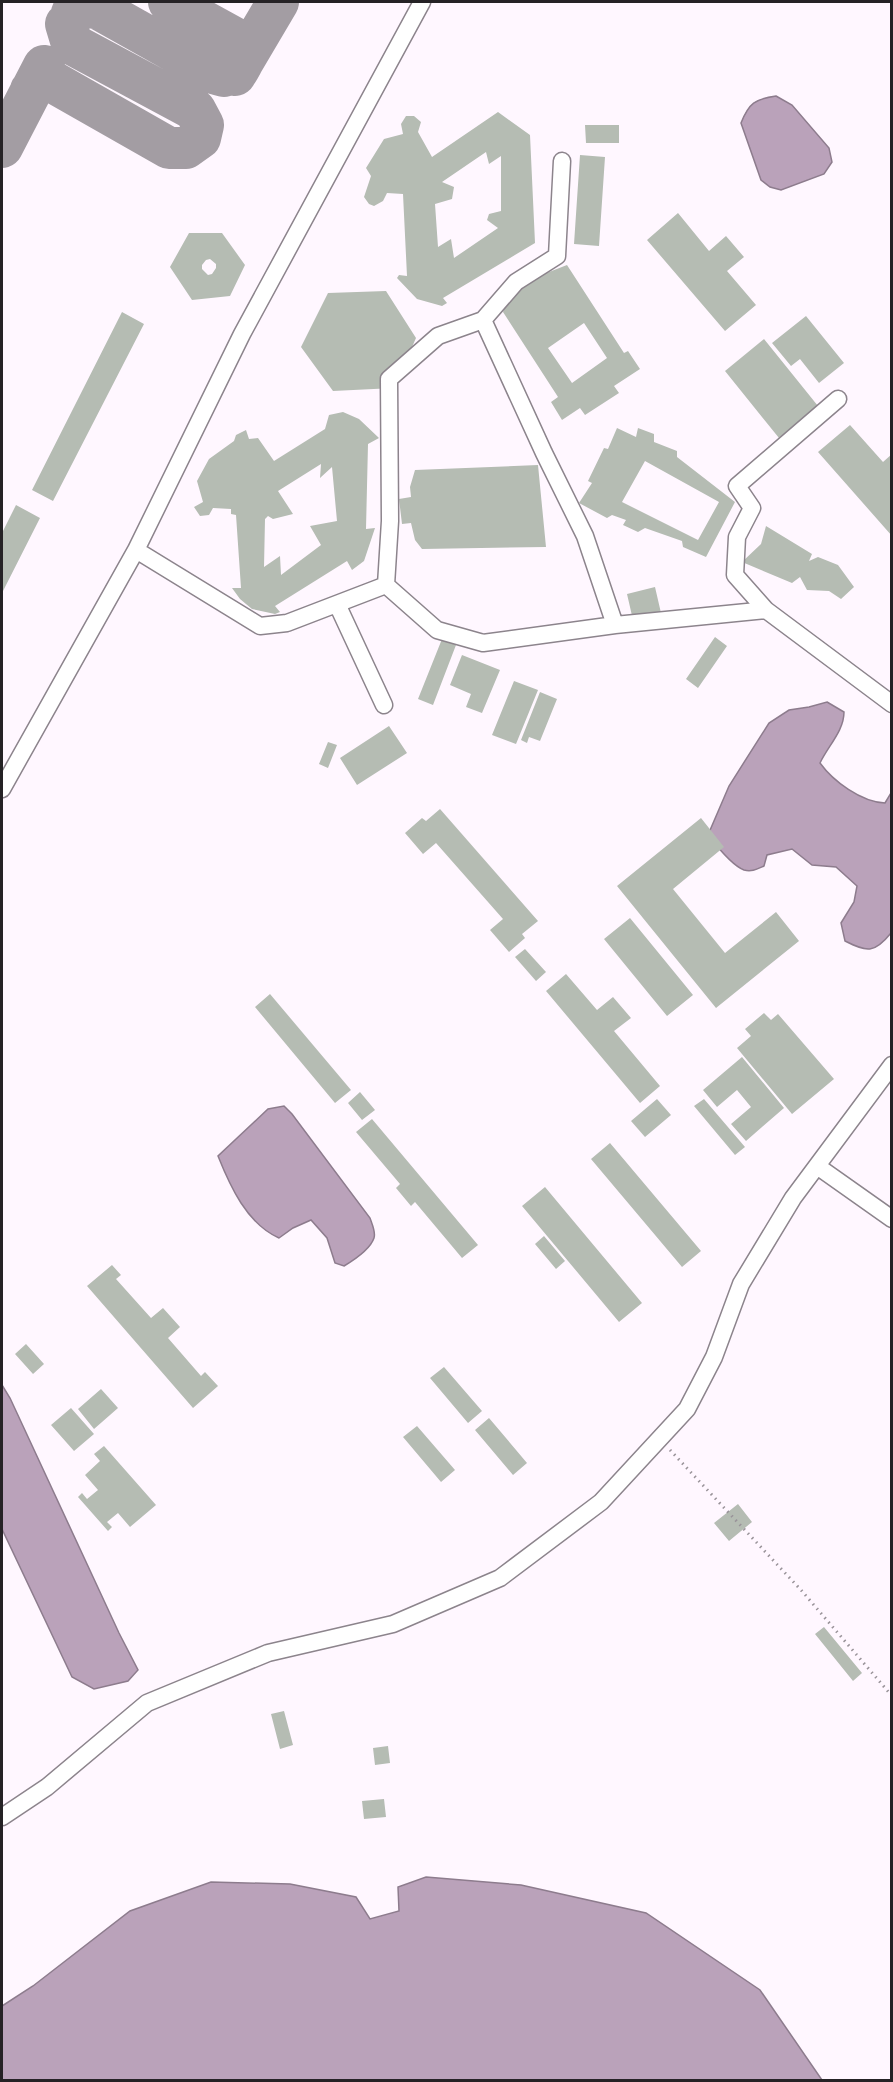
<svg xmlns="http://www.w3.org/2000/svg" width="893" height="2082" font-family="'Open Sans',sans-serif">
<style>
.water{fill:#baa2ba;stroke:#8d7c8d;stroke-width:1.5}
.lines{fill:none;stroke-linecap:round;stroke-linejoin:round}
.taxiway{stroke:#a39da3;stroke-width:42}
.building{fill:#b5bcb3;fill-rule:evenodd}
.minor-casing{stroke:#8c848c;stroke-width:19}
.path{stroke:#999399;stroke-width:3;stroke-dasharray:1.5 4.5;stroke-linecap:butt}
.minor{stroke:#fff;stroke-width:16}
</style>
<rect width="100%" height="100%" fill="#fff7ff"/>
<!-- water -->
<path class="water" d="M776,96L792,105L829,148L832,162L824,174L781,190L770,187L761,180L741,123C749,103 755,99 776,96Z
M827,702L844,712C844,731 828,746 820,763C833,781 861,802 885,803L891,793V933C874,954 867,952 845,941L841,923L854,902L857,886L836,867L812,865L792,849L767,855L764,866C757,869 752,872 744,870C733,866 715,844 708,835L729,786L769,723L789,710L809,707Z
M284,1106L292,1114L370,1218C372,1224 376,1232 374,1238C370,1250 354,1260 344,1266L335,1263L327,1238L311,1220L293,1228L279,1238C247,1224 230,1186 218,1156L268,1109Z
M2,1385L10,1398L119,1633L138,1670L128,1681L94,1689L72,1677L2,1529Z
M426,1877L521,1885L646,1913L760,1990L822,2080H2V2006L33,1986L130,1911L211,1882L290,1884L356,1897L370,1919L399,1911L398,1887Z"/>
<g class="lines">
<!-- taxiway -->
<path class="taxiway" d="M72,13C80,6 86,7 97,8L213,73L224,76L237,72C246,57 248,53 236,39L169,2
M235,75L278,2
M31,90C38,82 43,81 53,82L169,148H186L200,138L203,125L195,110L72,44L66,24
M2,147L44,66"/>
</g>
<!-- building -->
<path class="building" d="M498,112L530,135L535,243L443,298L447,303L442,306L417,299L397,278L399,275L407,276L403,194L387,193L383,201L374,206L369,204L364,197L371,176L366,168L384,139L403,134L401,124L406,116H414L421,122L418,132L432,157ZM486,152L489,164L501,156V211L489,214L487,220L498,228L454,258L451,239L438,247L435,204L452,199L454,187L442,182Z
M585,125H619V143H586Z
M580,155L605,157L599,246L574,244Z
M678,213L709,251L726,236L744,257L727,271L756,305L725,331L647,240Z
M189,233H222L245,265L230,296L192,300L170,267ZM210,259L216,264V268L212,274L208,275L202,269V265L206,260Z
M567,265L624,353L628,351L640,369L614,386L619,393L585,415L580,408L562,420L551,402L558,397L503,312L508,299L526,281ZM584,323L607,358L572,383L548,348Z
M386,291L416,338L394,388L333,391L301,347L328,293Z
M122,312L144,324L53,501L32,490Z
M806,316L844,363L819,383L800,359L791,366L772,343Z
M764,339L818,406L779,438L725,371Z
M343,412L359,419L379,438L368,444L366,529L375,528L364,561L352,570L347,561L275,606L280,612L275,614L252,609L240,599L232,588H241L236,515L231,514V509L213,508L209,515L200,516L194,507L203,502L197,481L209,459L234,441L236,435L246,430L249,439L258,438L274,461L325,429L329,415ZM321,464L320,478L332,467L337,521L310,526L321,545L281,575L280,556L264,567L265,519L268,516L273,519L293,514L278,491Z
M850,425L883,462L892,454V536L818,452Z
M617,428L636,437L638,428L654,434V442L677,451V457L735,502L706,557L683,547L682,541L645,528L638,532L623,525L626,520L612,515L607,518L579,503L592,483L588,481L604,448L608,449ZM645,461L719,502L698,540L622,502Z
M538,465L546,547L422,549L415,540L411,523L402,524L399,499L411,497L410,487L415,470Z
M16,505L40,518L2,593V533Z
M766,526L812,554L809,561L818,557L838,565L854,587L841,599L829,591L807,590L800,577L792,583L742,562L761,544Z
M655,587L661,613L633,620L627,594Z
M715,637L727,646L698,688L686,679Z
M442,639L456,645L433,705L418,699Z
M462,655L500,670L482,713L466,707L471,694L450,685Z
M514,681L538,690L516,744L492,735Z
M540,692L557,699L540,741L529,737L527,743L521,740Z
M389,726L407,753L357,785L340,758Z
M328,742L337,745L328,768L319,764Z
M440,809L538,921L522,934L525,938L509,952L490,930L503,919L436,843L423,854L405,833L422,818L426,821Z
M701,818L724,847L673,889L725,953L776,912L799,941L716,1008L617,886Z
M630,918L693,995L667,1016L604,939Z
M525,949L546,972L536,981L515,957Z
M566,974L597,1010L613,997L631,1018L614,1031L660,1086L640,1103L546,991Z
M270,994L351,1090L335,1103L255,1007Z
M764,1013L771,1020L778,1014L834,1079L792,1114L737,1048L751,1036L745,1029Z
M742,1057L784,1108L746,1141L731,1124L751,1107L737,1090L717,1107L703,1090Z
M360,1092L375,1110L362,1120L348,1103Z
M657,1099L671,1115L645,1137L631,1121Z
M704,1099L745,1147L735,1155L694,1106Z
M372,1119L478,1245L462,1258L415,1202L411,1206L396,1188L400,1184L356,1132Z
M610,1143L701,1251L682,1267L591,1159Z
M545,1187L642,1303L619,1322L522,1206Z
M544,1236L565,1261L556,1269L535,1244Z
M112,1265L121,1275L116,1279L151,1318L163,1308L180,1327L168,1338L201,1376L205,1372L218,1386L193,1408L87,1286Z
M26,1344L44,1364L33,1374L15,1354Z
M444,1367L482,1411L468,1423L430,1378Z
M101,1389L118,1408L94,1429L78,1409Z
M71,1408L94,1434L74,1451L51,1425Z
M489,1418L527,1463L513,1475L475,1430Z
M417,1426L455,1470L441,1482L403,1437Z
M104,1446L156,1505L130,1527L118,1513L107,1522L112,1527L108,1531L78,1497L82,1493L87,1499L98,1490L85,1475L100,1461L94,1454Z
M738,1504L752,1522L729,1541L714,1523Z
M824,1627L862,1673L853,1681L815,1634Z
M284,1711L293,1745L280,1749L271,1714Z
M388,1746L390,1763L375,1765L373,1748Z
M384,1799L386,1817L364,1819L362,1801Z"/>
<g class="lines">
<defs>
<path id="minor" d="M562,161L557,256L516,282L483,320L544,453L585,536L615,625
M136,550L260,626L287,623L386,585L437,630L483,643L615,625L766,610L892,704
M386,585L390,521L389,379L438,336L483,320
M337,604L384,705
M766,610L735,575L737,537L752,508L737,486L838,399
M2,789L136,550L242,334L422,2
M817,1166L892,1219
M2,1817L47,1787L147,1703L268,1653L393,1624L500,1578L601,1502L687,1409L714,1357L741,1284L793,1198L892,1065"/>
</defs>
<!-- minor casing -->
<use href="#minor" class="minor-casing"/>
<!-- path -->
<path class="path" d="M670,1450L801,1590L892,1696"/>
<!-- minor -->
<use href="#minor" class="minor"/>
</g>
<!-- border -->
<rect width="893" height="2082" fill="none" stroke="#252225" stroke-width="6"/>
</svg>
